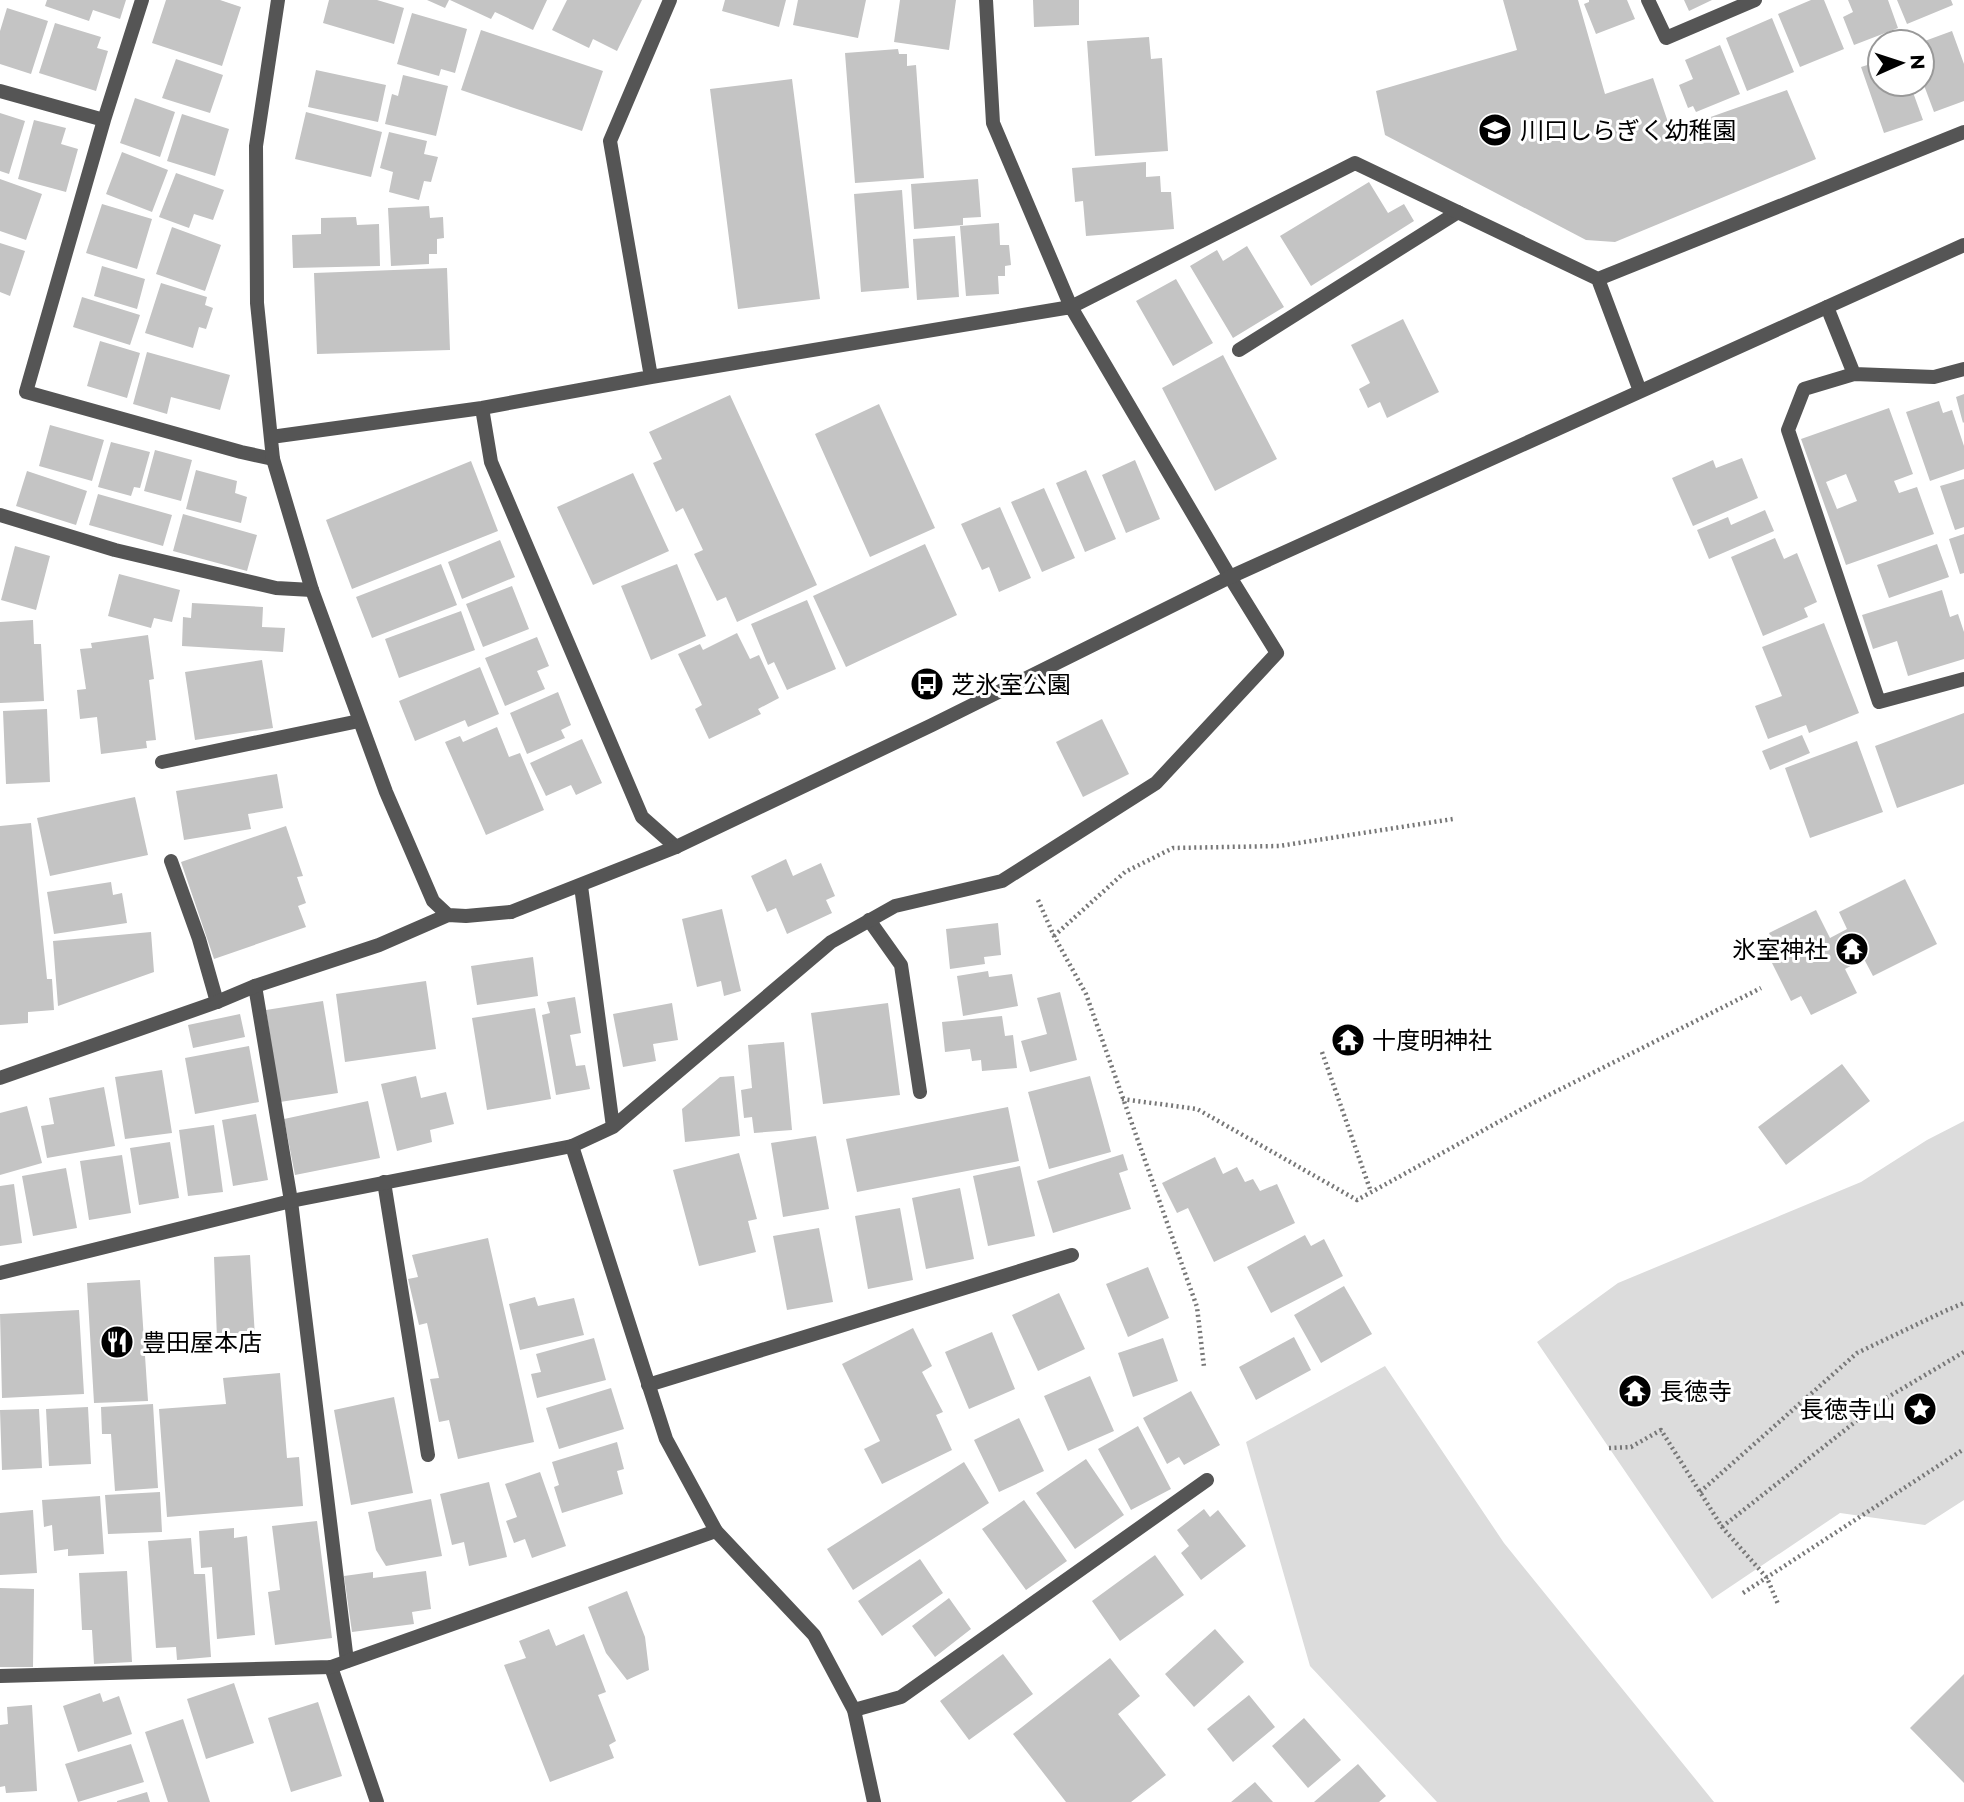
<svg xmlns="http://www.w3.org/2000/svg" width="1964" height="1802" font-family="Montserrat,'Noto Sans JP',sans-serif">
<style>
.green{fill:#dcdcdc}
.building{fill:#c4c4c4;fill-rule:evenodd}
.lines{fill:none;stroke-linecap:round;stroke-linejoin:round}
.path{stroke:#777;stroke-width:4.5;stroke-dasharray:2 3.5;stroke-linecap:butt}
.service{stroke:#555;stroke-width:14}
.minor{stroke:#555;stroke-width:14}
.tertiary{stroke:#555;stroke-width:14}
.labels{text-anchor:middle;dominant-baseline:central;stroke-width:6;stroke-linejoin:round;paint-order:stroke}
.poi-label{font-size:24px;fill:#000;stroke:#fff;text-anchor:start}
</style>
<rect width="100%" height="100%" fill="#fff"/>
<!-- green -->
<path class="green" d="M1964,1121V1500L1925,1525L1840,1513L1712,1599L1537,1342L1618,1283L1861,1182L1927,1140Z
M1385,1366L1504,1543L1714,1802H1437L1310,1666L1246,1442Z"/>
<!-- building -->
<path class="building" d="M47,0H126L120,19L93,10L89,21L45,6Z
M166,0H220L241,7L222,66L152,43Z
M329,0H377L404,8L394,44L323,23Z
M427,0H449L445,8Z
M450,0H547L533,30L495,12L491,19Z
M567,0H642L617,51L593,39L589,48L552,30Z
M725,0H786L779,27L722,11Z
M798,0H866L858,38L793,25Z
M900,0H956L949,50L894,42Z
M1033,0H1079V25L1034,27Z
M1503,0H1578L1605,94L1653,78L1671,131L1787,90L1816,159L1615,242L1586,240L1385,135L1376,91L1517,50Z
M1589,0H1627L1635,19L1596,34L1584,4L1589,2Z
M1684,0H1712L1689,11Z
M1811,0H1824L1844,49L1800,67L1778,14Z
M1848,0H1888L1898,28L1854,45L1843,17L1853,12Z
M1897,0H1951L1953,5L1907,24Z
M7,8L48,21L31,74L0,64V31Z
M412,13L467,29L455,73L441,69L439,76L397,64Z
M1772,18L1794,72L1747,91L1726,38Z
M55,23L101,37L97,48L108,51L96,91L39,73Z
M481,30L603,71L582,131L461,90Z
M1952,31L1964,64V101L1934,112L1922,80V42Z
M1149,37L1151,59L1162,58L1168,151L1095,156L1087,41Z
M1720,45L1740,94L1696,112L1693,106L1688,108L1679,85L1693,79L1685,60Z
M898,49L899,54H907V66L916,65L924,178L855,183L845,53Z
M176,59L223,75L210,113L162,98Z
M1880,61V84H1910L1923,120L1884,133L1861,67Z
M316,70L386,85L378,122L308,107Z
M403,75L448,86L436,136L385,124L392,94L398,96Z
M792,79L820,299L738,309L710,89Z
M135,98L175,112L160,157L120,143Z
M306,112L382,132L371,177L295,159Z
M0,113L25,121L9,174L0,171Z
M182,114L229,129L215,176L167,161Z
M34,120L66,128L61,144L78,149L66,192L18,179Z
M389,132L427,141L424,154L438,157L431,182L424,181L419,200L389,192L393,172L380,168Z
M122,152L168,170L152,212L106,194Z
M1146,162V177L1160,176L1161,192H1171L1174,229L1086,236L1083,201L1075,202L1072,168Z
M176,173L224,190L213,220L194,214L189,228L159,217Z
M0,179L42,194L26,240L0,231Z
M978,179L981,217L963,218V225L914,229L911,184Z
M1369,182L1388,213L1404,204L1414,221L1311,286L1280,236Z
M902,190L909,288L861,292L854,194Z
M102,204L152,219L137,269L86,253Z
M429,206L430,218L443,217L444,238L437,239V254H429V264L391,266L388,208Z
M356,217L357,225L379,224L380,266L293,268L292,235L321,234V218Z
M999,223L1000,245H1009L1011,265L1005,266V276H998L999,294L966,296L960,226Z
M172,227L221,245L205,291L156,274Z
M955,236L959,297L917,300L913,239Z
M0,243L25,251L10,296L0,292Z
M1247,246L1284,307L1233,338L1190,266L1217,250L1223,261Z
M102,266L145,279L137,309L94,296Z
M447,268L450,350L317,354L314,273Z
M1176,279L1213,343L1173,366L1136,301Z
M161,283L207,297L205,305L213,308L206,329L199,327L193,348L145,333Z
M82,297L140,315L130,345L73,327Z
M1403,319L1439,392L1387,418L1380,402L1368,408L1359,389L1370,383L1351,345Z
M100,341L140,353L127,398L87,386Z
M147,352L230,375L220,410L171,397L167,414L133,404Z
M1223,355L1277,459L1215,491L1162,388Z
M1964,394V422L1963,423L1956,397Z
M730,395L817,585L737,622L726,597L717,601L694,554L703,550L683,508L676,512L653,463L662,459L649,432Z
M1939,401L1943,413L1952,410L1964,446V469L1930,481L1906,412Z
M879,404L935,528L870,557L815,434Z
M1889,408L1913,474L1894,481L1899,493L1917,487L1934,534L1846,565L1801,439ZM1846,474L1857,501L1837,509L1826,482Z
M50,425L104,440L92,481L39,466Z
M111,442L150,452L140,488L134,487L131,496L98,487Z
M155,450L192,460L181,501L144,491Z
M1742,458L1758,498L1693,526L1672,478L1713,460L1716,468Z
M1135,460L1160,519L1126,533L1102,475Z
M471,461L498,531L352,589L326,520Z
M196,470L237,481L235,493L247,497L241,523L186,509Z
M1086,470L1116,539L1085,552L1056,483Z
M27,471L87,491L76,525L16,506Z
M633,473L669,551L593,585L557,507Z
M1964,479V527L1955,530L1940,486Z
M1044,488L1075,558L1042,572L1011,502Z
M98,494L172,515L163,546L89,525Z
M1000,507L1031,578L999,592L989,567L982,570L961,524Z
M1765,510L1774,531L1709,559L1697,530L1728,517L1731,525Z
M183,514L257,535L247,571L173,551Z
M1964,534V573L1960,574L1949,539Z
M1775,538L1784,559L1797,553L1817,602L1804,608L1808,617L1763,636L1731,557Z
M500,540L515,577L462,599L448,562Z
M925,544L957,615L846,667L813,596Z
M1937,544L1949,577L1889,598L1877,565Z
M15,546L50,556L36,610L1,600Z
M441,564L457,605L372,638L356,597Z
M677,564L706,636L651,660L621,586Z
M119,574L180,590L172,622L154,618L151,628L108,616Z
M512,586L529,629L483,647L466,604Z
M1942,590L1950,617L1958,614L1964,632V659L1908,676L1897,641L1873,649L1862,615Z
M807,600L836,669L787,690L774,662L768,665L751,624Z
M192,603L263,607L262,627L285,628L283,652L182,646L183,617L191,618Z
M461,611L475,650L399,678L385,639Z
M33,620L34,644H41L44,701L0,703V622Z
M1824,623L1859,713L1809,733L1806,725L1768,739L1755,706L1782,696L1762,647Z
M737,633L750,659L759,655L779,698L758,709L761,714L709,739L695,709L702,705L678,654L700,644L703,650Z
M148,635L154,679L149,680L156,740L146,741L147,748L101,754L97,717L80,719L77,690L86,689L80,649L92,648L91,643Z
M537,637L549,666L537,671L545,689L505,706L485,658Z
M262,660L273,728L195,740L185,672Z
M480,667L499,714L468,727L465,720L415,741L399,701Z
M558,692L571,725L561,730L565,738L527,754L510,713Z
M47,709L50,782L6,784L3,711Z
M1964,713V784L1897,808L1875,746Z
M1102,719L1129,774L1083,797L1056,742Z
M497,727L509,757L520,753L544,810L486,835L445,742L460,736L463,742Z
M1802,735L1810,753L1770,770L1762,751Z
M582,739L602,783L576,795L571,785L546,796L530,763Z
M1857,741L1883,812L1810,838L1785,768Z
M277,774L283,808L248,814L251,829L184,840L176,791Z
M135,797L148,855L50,876L37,818Z
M31,823L47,979H52L54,1010L28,1012V1023L0,1025V826Z
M286,826L303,876L297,877L306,903L298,906L306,927L214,959L181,862Z
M786,859L793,876L821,863L835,896L826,900L832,913L787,934L776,908L767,912L751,876Z
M1905,879L1937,944L1873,976L1864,959L1845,969L1857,993L1811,1015L1801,996L1791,1001L1770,959L1780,954L1769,933L1816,910L1830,938L1847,929L1839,912Z
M111,882L113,895L122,893L127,923L54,934L47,892Z
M722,909L741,991L724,996L721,981L697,987L682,919Z
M998,923L1001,955L984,957L985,964L950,969L946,929Z
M151,932L154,972L58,1006L53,941Z
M533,957L538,996L477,1005L471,966Z
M988,971L989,977L1012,974L1018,1006L963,1016L957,976Z
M426,981L436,1049L345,1062L336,994Z
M1060,992L1077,1060L1030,1072L1021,1041L1047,1034L1037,998Z
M575,997L581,1033L570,1035L576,1066L585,1065L590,1089L556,1095L542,1015L550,1013L547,1002Z
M323,1001L338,1093L280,1102L266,1010Z
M672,1003L678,1040L653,1044L656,1061L623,1067L613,1014Z
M888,1003L900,1095L823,1104L811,1013Z
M535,1008L551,1099L487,1110L472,1018Z
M240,1014L245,1037L193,1048L188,1025Z
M1002,1016L1005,1036L1013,1035L1017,1068L982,1071L981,1060L972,1061L970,1049L945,1052L942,1022Z
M1353,1030L1359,1045L1343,1051L1337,1036Z
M784,1042L792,1130L754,1133L752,1117L744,1118L741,1090L752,1088L748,1045Z
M249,1046L259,1102L195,1114L185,1058Z
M1842,1064L1870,1101L1786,1165L1758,1127Z
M162,1070L172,1133L125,1139L115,1077Z
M416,1076L421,1098L446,1092L454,1124L430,1130L432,1142L397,1151L381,1084Z
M734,1076L740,1136L685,1142L682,1109L720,1077Z
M1090,1076L1111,1152L1049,1169L1028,1092Z
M104,1087L115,1146L47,1158L41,1126L54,1124L49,1098Z
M368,1101L380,1158L295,1175L284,1119Z
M27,1106L42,1163L0,1175V1113Z
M1008,1107L1019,1161L857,1192L846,1139Z
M256,1114L268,1180L233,1186L222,1120Z
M214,1125L223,1192L188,1196L179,1130Z
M816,1136L829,1209L783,1217L771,1143Z
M170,1142L179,1198L139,1205L130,1148Z
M739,1153L757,1219L748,1221L756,1252L699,1266L673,1170Z
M1123,1154L1128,1170L1119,1173L1131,1209L1053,1233L1037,1181Z
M122,1155L131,1213L89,1220L80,1161Z
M1215,1157L1223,1174L1237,1167L1245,1182L1253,1179L1260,1191L1277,1184L1295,1223L1214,1262L1188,1208L1177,1213L1162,1183Z
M1020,1166L1035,1236L988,1246L973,1176Z
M66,1168L77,1228L33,1236L22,1176Z
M14,1184L22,1243L0,1246V1186Z
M960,1188L974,1259L926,1269L912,1198Z
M900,1208L913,1280L868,1289L855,1216Z
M819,1228L833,1302L787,1310L773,1236Z
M1305,1235L1311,1246L1324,1239L1343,1276L1271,1313L1247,1267Z
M488,1238L534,1442L458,1459L449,1420L439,1422L430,1379L439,1378L427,1323L419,1325L408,1279L418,1277L412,1255Z
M250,1255L255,1337L217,1339L214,1257Z
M1148,1267L1169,1318L1128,1337L1106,1284Z
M140,1280L148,1401L94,1403L87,1283Z
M1344,1286L1372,1334L1321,1363L1294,1315Z
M1059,1293L1085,1349L1038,1371L1012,1315Z
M535,1297L538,1306L574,1298L584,1335L520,1350L509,1304Z
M79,1310L84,1394L2,1398L0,1314Z
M913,1328L932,1366L922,1372L943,1412L936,1415L952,1450L882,1484L864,1449L880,1441L842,1364Z
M992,1332L1015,1389L969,1409L945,1352Z
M1294,1337L1311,1370L1256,1400L1239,1367Z
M594,1338L606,1380L537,1398L531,1374L541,1372L536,1354Z
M1163,1338L1178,1381L1133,1397L1118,1353Z
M280,1373L287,1458L299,1457L303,1506L167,1517L159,1409L226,1404L223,1378Z
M1090,1376L1114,1431L1068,1451L1044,1396Z
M611,1388L624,1429L559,1449L546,1408Z
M1191,1391L1220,1445L1184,1465L1179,1457L1167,1464L1143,1418Z
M394,1397L413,1493L351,1505L334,1410Z
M153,1404L158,1488L115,1491L111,1434H102L101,1407Z
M88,1407L91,1464L49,1466L46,1409Z
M39,1409L42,1468L2,1470L0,1410Z
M1019,1418L1044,1471L999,1492L974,1440Z
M1138,1426L1171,1489L1131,1510L1098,1449Z
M617,1442L624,1469L617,1471L623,1494L562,1513L554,1487L559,1485L552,1462Z
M1086,1459L1124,1515L1075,1549L1036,1493Z
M964,1462L989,1503L853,1590L827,1549Z
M540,1472L566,1546L532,1558L525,1539L514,1543L506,1521L517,1517L505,1484Z
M489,1482L507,1557L469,1566L464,1542L452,1545L440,1494Z
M160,1492L162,1532L108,1534L105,1495Z
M100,1496L104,1554L68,1556V1549L54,1551L52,1525L44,1527L42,1500Z
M431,1499L442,1556L386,1566L376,1550L368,1512Z
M1024,1500L1067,1561L1026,1590L982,1529Z
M1204,1509L1210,1517L1218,1510L1246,1546L1201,1580L1181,1553L1189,1546L1177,1530Z
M33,1510L37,1573L0,1575V1513Z
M317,1521L332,1638L275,1645L268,1592L280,1590L272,1526Z
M234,1528V1538L247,1536L255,1635L217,1639L212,1567L201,1568L199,1531Z
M191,1538L194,1574H205L211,1657L177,1660L176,1647L156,1648L148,1541Z
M1155,1555L1184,1595L1120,1641L1092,1601Z
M920,1559L943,1593L882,1636L858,1601Z
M127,1571L132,1662L94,1664L92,1630H82L79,1573Z
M426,1571L431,1609L412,1612L414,1624L352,1632L344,1576L373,1572V1578Z
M0,1588L34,1589L33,1667H0Z
M627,1591L645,1637L649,1670L627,1680L606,1653L588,1607Z
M949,1598L971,1629L935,1657L912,1626Z
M549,1629L556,1646L584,1634L606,1692L598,1695L616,1741L609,1745L614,1758L550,1782L504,1665L526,1658L519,1641Z
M1215,1629L1244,1662L1194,1707L1165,1674Z
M1003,1654L1033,1694L969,1740L940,1701Z
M1110,1658L1140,1696L1118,1714L1166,1775L1131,1802H1066L1013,1734Z
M1964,1674V1783L1910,1728Z
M234,1683L254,1743L206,1759L187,1699Z
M100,1693L103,1702L119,1696L132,1734L78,1752L63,1706Z
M1249,1695L1275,1727L1233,1762L1207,1729Z
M318,1702L342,1776L291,1792L268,1718Z
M32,1705L37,1791L6,1793L5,1786L0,1787V1725L8,1724L7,1707Z
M1304,1718L1341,1760L1308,1788L1272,1746Z
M183,1719L210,1802H168L145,1732Z
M131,1744L144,1782L78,1802L65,1764Z
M1358,1764L1386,1796L1379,1802H1314Z
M1255,1782L1273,1802H1231Z
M147,1792L150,1802H117V1801Z"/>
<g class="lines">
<!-- path -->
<path class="path" d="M1038,900L1054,936L1086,994L1197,1307L1204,1367
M1054,936L1125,872L1173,848L1279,846L1453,819
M1322,1052L1371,1192
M1122,1099L1197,1109L1357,1200L1531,1104L1761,988
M1609,1448L1631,1447L1661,1430L1722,1527L1767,1578L1778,1604
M1700,1492L1857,1353L1945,1311L1964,1303
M1722,1527L1883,1400L1964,1352
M1743,1593L1964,1449"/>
<!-- service -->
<path class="service" d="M142,0L104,120L26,392L241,452L273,459
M1648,0L1666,38L1755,0
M0,91L104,120
M1827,307L1854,374L1934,377L1964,369
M1239,350L1458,212
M1854,374L1804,389L1788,430L1879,702L1964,679
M0,515L115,550L276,588L312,590
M162,762L359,721
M171,861L199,939L217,1002
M869,920L901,965L920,1092
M255,986L291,1201L347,1661
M384,1182L428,1455
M648,1385L1072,1255
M331,1667L377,1802
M854,1710L901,1697L1207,1480"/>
<!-- minor -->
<path class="minor" d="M278,0L256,146L257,303L273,459L312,590L386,792L433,901L448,915L466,916L511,912
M1598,279L1964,132
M651,377L610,141L670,0
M482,408L491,462L642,817L676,847
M271,437L482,408L651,377L1071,307L1355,163L1598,279L1640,391
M581,886L613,1127
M0,1078L217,1002L255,986L379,945L448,915
M0,1273L291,1201L572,1146L613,1127L831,942L895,906L1002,881L1156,783L1277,653L1230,577L1071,307L993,123L986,0
M0,1676L331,1667L716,1531"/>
<!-- tertiary -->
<path class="tertiary" d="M511,912L676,847L932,725L1230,577L1964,245
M572,1146L666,1439L716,1531L814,1635L854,1710L874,1802"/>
</g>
<!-- icons -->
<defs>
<symbol id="school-disc" viewBox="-11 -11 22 22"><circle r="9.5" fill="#000" stroke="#fff"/><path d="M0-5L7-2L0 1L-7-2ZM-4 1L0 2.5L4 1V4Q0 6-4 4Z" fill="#fff"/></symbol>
<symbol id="bus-disc" viewBox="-11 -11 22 22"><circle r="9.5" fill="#000" stroke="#fff"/><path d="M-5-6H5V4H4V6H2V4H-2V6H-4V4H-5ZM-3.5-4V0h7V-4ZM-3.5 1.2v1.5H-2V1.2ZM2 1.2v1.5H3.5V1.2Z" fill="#fff"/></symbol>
<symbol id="temple-disc" viewBox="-11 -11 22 22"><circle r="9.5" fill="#000" stroke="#fff"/><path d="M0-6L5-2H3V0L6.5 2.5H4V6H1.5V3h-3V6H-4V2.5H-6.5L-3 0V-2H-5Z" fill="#fff"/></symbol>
<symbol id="restaurant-disc" viewBox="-11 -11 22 22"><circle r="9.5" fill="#000" stroke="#fff"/><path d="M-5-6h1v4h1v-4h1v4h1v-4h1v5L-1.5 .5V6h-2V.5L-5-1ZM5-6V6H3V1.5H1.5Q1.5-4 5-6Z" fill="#fff"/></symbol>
<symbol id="sight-disc" viewBox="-11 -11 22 22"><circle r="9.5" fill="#000" stroke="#fff"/><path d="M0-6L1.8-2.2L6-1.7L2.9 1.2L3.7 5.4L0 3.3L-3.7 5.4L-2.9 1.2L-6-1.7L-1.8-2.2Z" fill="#fff"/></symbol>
</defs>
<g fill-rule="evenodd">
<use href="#school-disc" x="1476" y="111" width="38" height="38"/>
<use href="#bus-disc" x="908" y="665" width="38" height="38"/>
<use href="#temple-disc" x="1833" y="930" width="38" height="38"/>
<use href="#temple-disc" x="1329" y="1021" width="38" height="38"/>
<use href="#restaurant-disc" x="98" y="1323" width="38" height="38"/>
<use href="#temple-disc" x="1616" y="1372" width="38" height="38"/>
<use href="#sight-disc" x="1901" y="1390" width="38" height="38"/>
</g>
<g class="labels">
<!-- poi labels -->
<g class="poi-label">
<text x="1520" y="130">川口しらぎく幼稚園</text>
<text x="951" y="684">芝氷室公園</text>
<text x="1828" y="949" text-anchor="end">氷室神社</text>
<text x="1372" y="1040">十度明神社</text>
<text x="142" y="1342">豊田屋本店</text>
<text x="1660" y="1391">長徳寺</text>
<text x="1896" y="1409" text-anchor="end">長徳寺山</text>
</g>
</g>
<!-- north arrow -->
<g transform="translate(1901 63) rotate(87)"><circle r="33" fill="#ffffff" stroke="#999999" stroke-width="2"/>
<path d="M0-5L12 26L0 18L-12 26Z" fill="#000000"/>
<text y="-10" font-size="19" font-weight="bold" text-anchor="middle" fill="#000000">N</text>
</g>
</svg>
